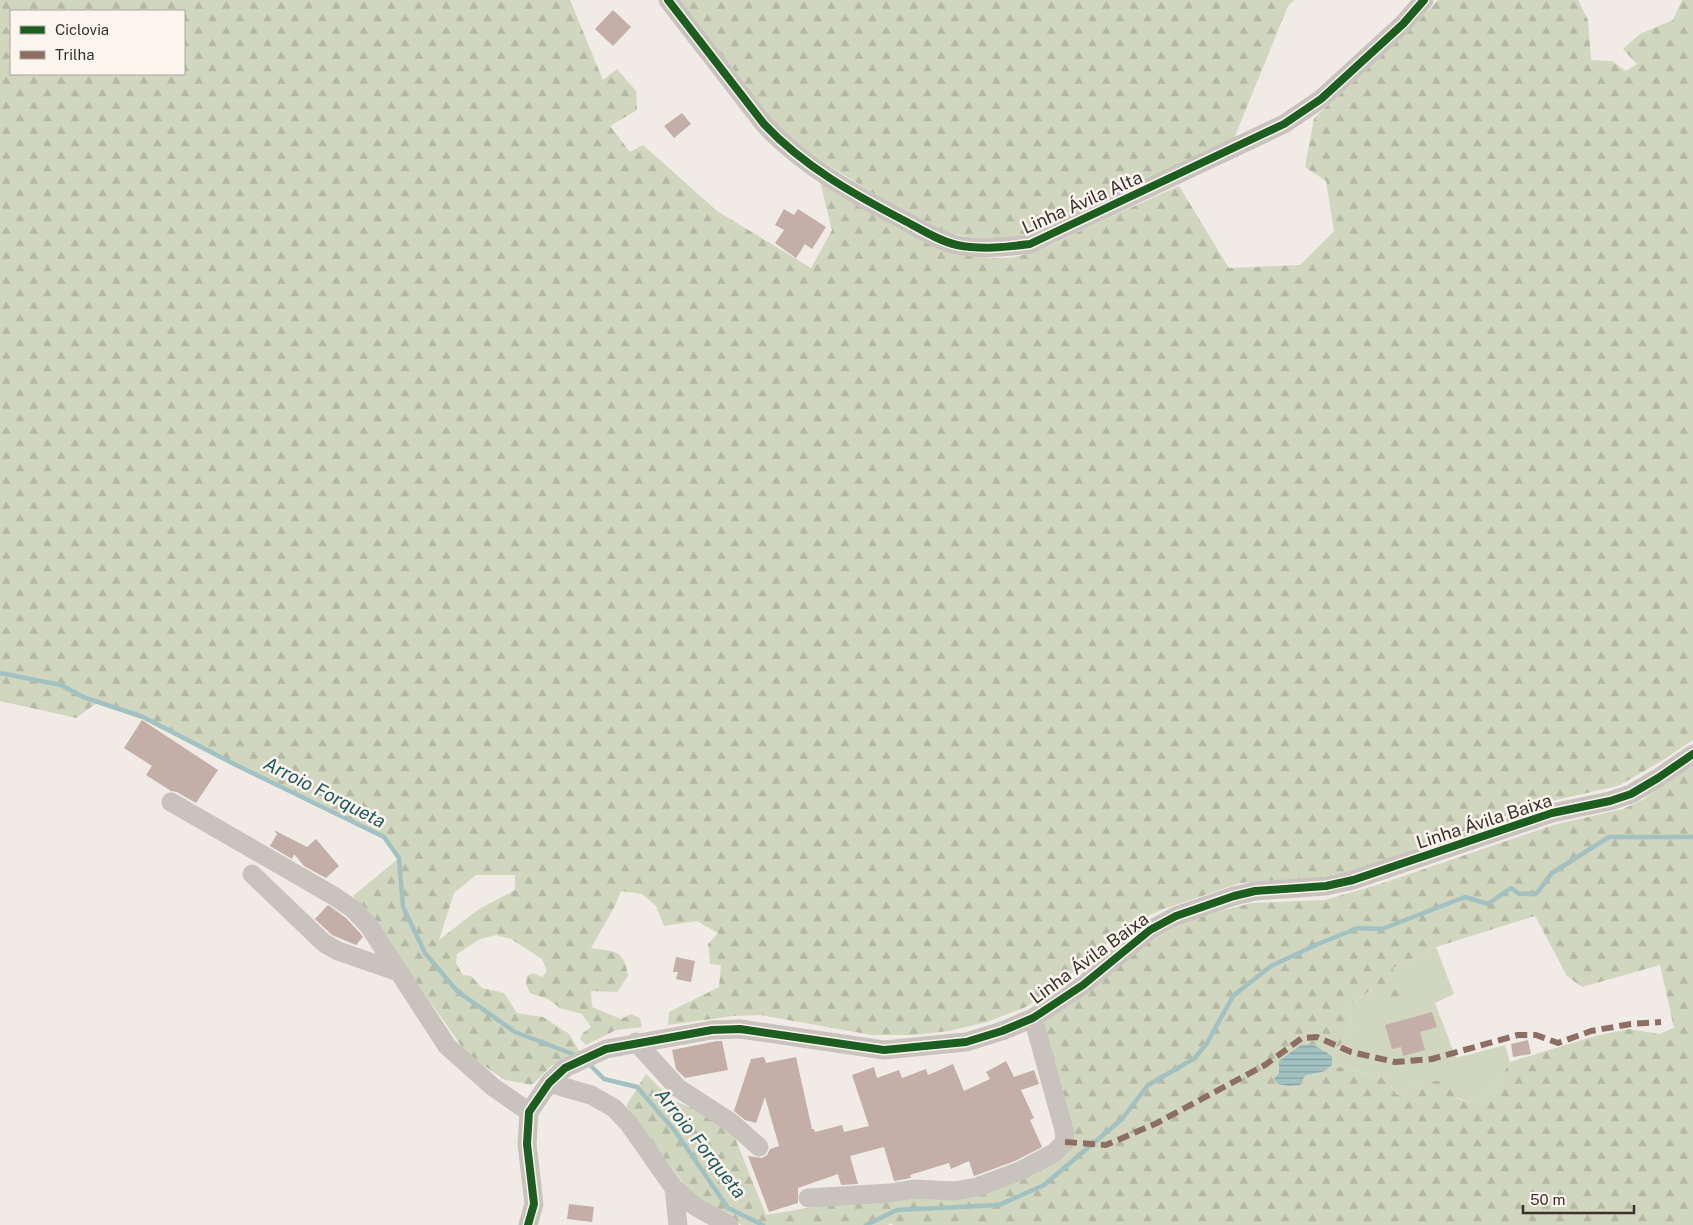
<svg xmlns="http://www.w3.org/2000/svg" width="1693" height="1225" font-family="'Public Sans',sans-serif">
<style>
.green{fill:#d1d6bf}
.forest{fill:url(#forest-firs);fill-rule:evenodd}
.water{fill:url(#water-rules)}
.lines{fill:none;stroke-linecap:round;stroke-linejoin:round}
.stream{stroke:#a1c2c1;stroke-width:4.5}
.building{fill:#c3afa7}
.minor{stroke:#c9c3be;stroke-width:19}
.quiet{stroke:#8d6e63;stroke-width:6;stroke-dasharray:12 6;stroke-linecap:butt}
.cycleway-casing{stroke:#fbf5ee;stroke-width:11}
.cycleway{stroke:#1b5e20;stroke-width:8}
.labels{text-anchor:middle;dominant-baseline:central;stroke-width:5;stroke-linejoin:round;paint-order:stroke}
.street-label{font-size:18px;fill:#3b302b;stroke:#fbf5ee}
.water-label{font-size:19px;font-style:italic;fill:#1f5a5e;stroke:#fbf5ee}
</style>
<defs>
<pattern id="forest-firs" width="22" height="20" patternUnits="userSpaceOnUse" patternTransform="scale(1.25)"><rect width="22" height="20" fill="#d1d6bf"/><path d="M5 1l3.5 6h-7zM16 11l3.5 6h-7z" fill="#b4b8a4"/></pattern>
<pattern id="water-rules" width="6" height="5" patternUnits="userSpaceOnUse" patternTransform="scale(1.25)"><rect width="6" height="5" fill="#a1c2c1"/><path d="M0 2.5h6" fill="none" stroke="#849e9d"/></pattern>
</defs>
<rect width="100%" height="100%" fill="#f0ebe5"/>
<!-- green -->
<path class="green" d="M1436,947L1454,994L1435,1003L1456,1058L1505,1045L1510,1062L1493,1090L1470,1103L1419,1081L1397,1095L1385,1078L1332,1065V1056L1353,1027L1348,1007L1373,989L1393,968Z"/>
<!-- forest -->
<path class="forest" d="M0,0H570L603,80L617,69L636,91L637,110L610,126L630,152L643,145L717,211L811,268L832,230L820,182C870,214 958,270 1019,256C1041,251 1062,240 1082,230C1114,215 1147,200 1179,186L1229,268L1300,265L1334,231L1326,181L1305,167L1314,118L1408,32L1438,0H1578L1588,20L1591,60L1612,61L1626,71L1637,64L1623,49L1640,34L1673,20L1682,0H1693V740L1660,762L1618,786L1551,801L1519,811L1357,870L1320,877L1240,883L1161,910L1141,919L1115,937L1052,990L1026,1007L987,1022L949,1031L913,1035H872L760,1015L733,1016L668,1025L669,1012L719,987L721,965L710,964L708,944L718,933L697,921L664,926L656,906L642,894L621,891L615,906L591,948C614,952 624,948 628,976L617,992L591,991L592,1007L621,1019L631,1014L640,1018L642,1027L616,1030L586,1045L580,1039L583,1033L591,1027L582,1014L560,1008L548,999L530,993L526,984L527,976L533,973L542,977L547,971L542,959L511,939L496,935L480,939L457,954L456,963L463,975L471,976L482,988L504,993L517,1013L543,1017L569,1034L580,1052L551,1066L532,1085L505,1080L467,1054L372,919L353,896L399,858L384,837L236,765L143,717L98,702L76,718L0,701ZM11,11H184V74H11ZM476,875H515V890L479,909L439,940L454,893Z
M678,0H1294L1288,6L1233,141L1027,235L994,239L970,237L947,233L881,198L806,151L776,124Z
M1693,765V1225H893L891,1223L888,1225H742L698,1203L626,1106L646,1074L672,1100L717,1118L731,1128L766,1215L844,1202L906,1197L948,1200L1066,1148L1074,1134L1042,1019L1149,942L1188,920L1251,903L1325,900L1380,884L1553,825L1623,809L1642,800ZM1535,916L1567,976L1582,987L1660,965L1674,1028L1659,1034L1629,1029L1595,1036L1510,1062L1493,1090L1470,1103L1456,1098L1447,1081H1419L1397,1095L1385,1078L1332,1065C1318,1078 1293,1077 1274,1079L1279,1073L1312,1044L1332,1056L1353,1027L1348,1007L1372,989L1385,1002L1400,998L1393,968L1436,947Z"/>
<!-- water -->
<path class="water" d="M1312,1044L1332,1056V1065L1325,1071L1305,1076L1300,1085L1289,1086L1278,1084L1274,1079L1279,1073V1061L1301,1045Z"/>
<g class="lines">
<!-- stream -->
<path class="stream" d="M0,673L61,685L83,697L143,717L236,765L384,837L399,858L403,907L425,953L457,991L515,1032L578,1056
M588,1063L604,1079L637,1087L675,1131L728,1208L763,1225
M866,1225L897,1210L999,1205L1044,1185L1122,1119L1148,1085L1195,1058L1207,1043L1233,996L1271,966L1318,944L1358,928L1382,929L1465,897L1488,904L1511,888L1519,894L1537,893L1552,873L1609,837H1693"/>
</g>
<!-- building -->
<path class="building" d="M613,10L631,27L613,46L595,29Z
M682,113L691,124L674,138L664,126Z
M784,209L794,215L798,209L826,227L812,249L805,244L796,258L775,243L784,230L775,225Z
M142,720L218,770L196,803L177,792L171,791L146,775L152,766L124,748Z
M274,830L307,847L316,839L339,866L326,878L304,866L294,854L292,859L270,846L277,834Z
M328,905L346,918L360,933L363,937L356,945L332,935L315,919Z
M676,957L695,961L691,982L676,979L678,972H673Z
M1432,1012L1437,1027L1420,1032L1425,1050L1403,1056L1401,1047L1392,1049L1385,1025Z
M1528,1040L1531,1054L1513,1057L1511,1044Z
M717,1041H722L728,1070L685,1078L676,1069L672,1050Z
M764,1057L766,1063L796,1057L812,1129H814L815,1132L842,1125L844,1132L869,1126L852,1075L874,1067L877,1078L899,1070L902,1078L926,1069L928,1075L953,1064L964,1091L990,1079L986,1072L1006,1061L1014,1077L1034,1070L1039,1084L1021,1090L1034,1118L1030,1120L1042,1147L1015,1161L974,1176L969,1161L951,1169L949,1163L910,1175L911,1178L894,1181L884,1147L850,1156L858,1184L841,1185L838,1174L798,1188V1203L769,1212L748,1156L762,1158L767,1155L770,1149L779,1146L765,1097L756,1123L745,1120L734,1111L751,1059Z
M569,1204L594,1207L592,1222L567,1219Z"/>
<g class="lines">
<!-- minor -->
<path class="minor" d="M668,0L764,124C803,166 855,195 905,221C922,230 939,241 957,245C981,250 1006,247 1030,244L1284,124L1321,99L1403,24L1424,0
M171,802L334,896L353,909L369,926L447,1046L493,1087L529,1112
M252,874L324,943L338,951L399,972
M636,1042L678,1088L732,1123L759,1147
M549,1083L591,1095L614,1108L629,1124L674,1188L678,1225
M674,1188L696,1207L729,1225
M808,1198L890,1193L914,1189L954,1191L977,1187L1020,1171L1054,1153L1065,1142L1064,1130L1033,1018
M528,1225L534,1204L527,1144L529,1112L549,1083L565,1068L606,1049L712,1030L740,1029L884,1050L966,1042L1002,1031L1033,1018L1083,985L1150,930L1176,916L1234,896L1255,891L1326,886L1353,880L1552,813L1610,801L1631,794L1658,778L1693,754"/>
<!-- quiet -->
<path class="quiet" d="M1065,1142L1106,1145L1157,1123L1265,1065L1302,1038L1317,1037L1351,1052L1395,1062L1432,1059L1518,1035H1536L1558,1043L1591,1031L1631,1024L1661,1022"/>
<defs>
<path id="cycleway" d="M668,0L764,124C803,166 855,195 905,221C922,230 939,241 957,245C981,250 1006,247 1030,244L1284,124L1321,99L1403,24L1424,0
M528,1225L534,1204L527,1144L529,1112L549,1083L565,1068L606,1049L712,1030L740,1029L884,1050L966,1042L1002,1031L1033,1018L1083,985L1150,930L1176,916L1234,896L1255,891L1326,886L1353,880L1552,813L1610,801L1631,794L1658,778L1693,754"/>
</defs>
<!-- cycleway casing -->
<use href="#cycleway" class="cycleway-casing"/>
<!-- cycleway -->
<use href="#cycleway" class="cycleway"/>
</g>
<g class="labels">
<!-- street labels -->
<g class="street-label">
<text transform="translate(1082 202) rotate(-24)">Linha Ávila Alta</text>
<text transform="translate(1484 821) rotate(-18)">Linha Ávila Baixa</text>
<text transform="translate(1089 958) rotate(-36)">Linha Ávila Baixa</text>
</g>
<!-- water labels -->
<g class="water-label">
<text transform="translate(325 792) rotate(27)">Arroio Forqueta</text>
<text transform="translate(701 1143) rotate(52)">Arroio Forqueta</text>
</g>
</g>
<!-- legend -->
<rect x="10" y="10" width="175" height="65" fill="#fbf5ee" stroke="#aea6a0"/>
<rect x="20" y="26" width="25" height="8" fill="#1b5e20" stroke="#aea6a0"/>
<text x="55" y="35" font-size="15" fill="#3b302b">Ciclovia</text>
<rect x="20" y="51" width="25" height="8" fill="#8d6e63" stroke="#aea6a0"/>
<text x="55" y="60" font-size="15" fill="#3b302b">Trilha</text>
<!-- scale -->
<path d="M1523 1205v8h111v-8" fill="none" stroke="#3b302b" stroke-width="2.5"/>
<text x="1530" y="1205" font-size="15" fill="#3b302b" stroke="#fbf5ee" stroke-width="4" paint-order="stroke">50 m</text>
</svg>
